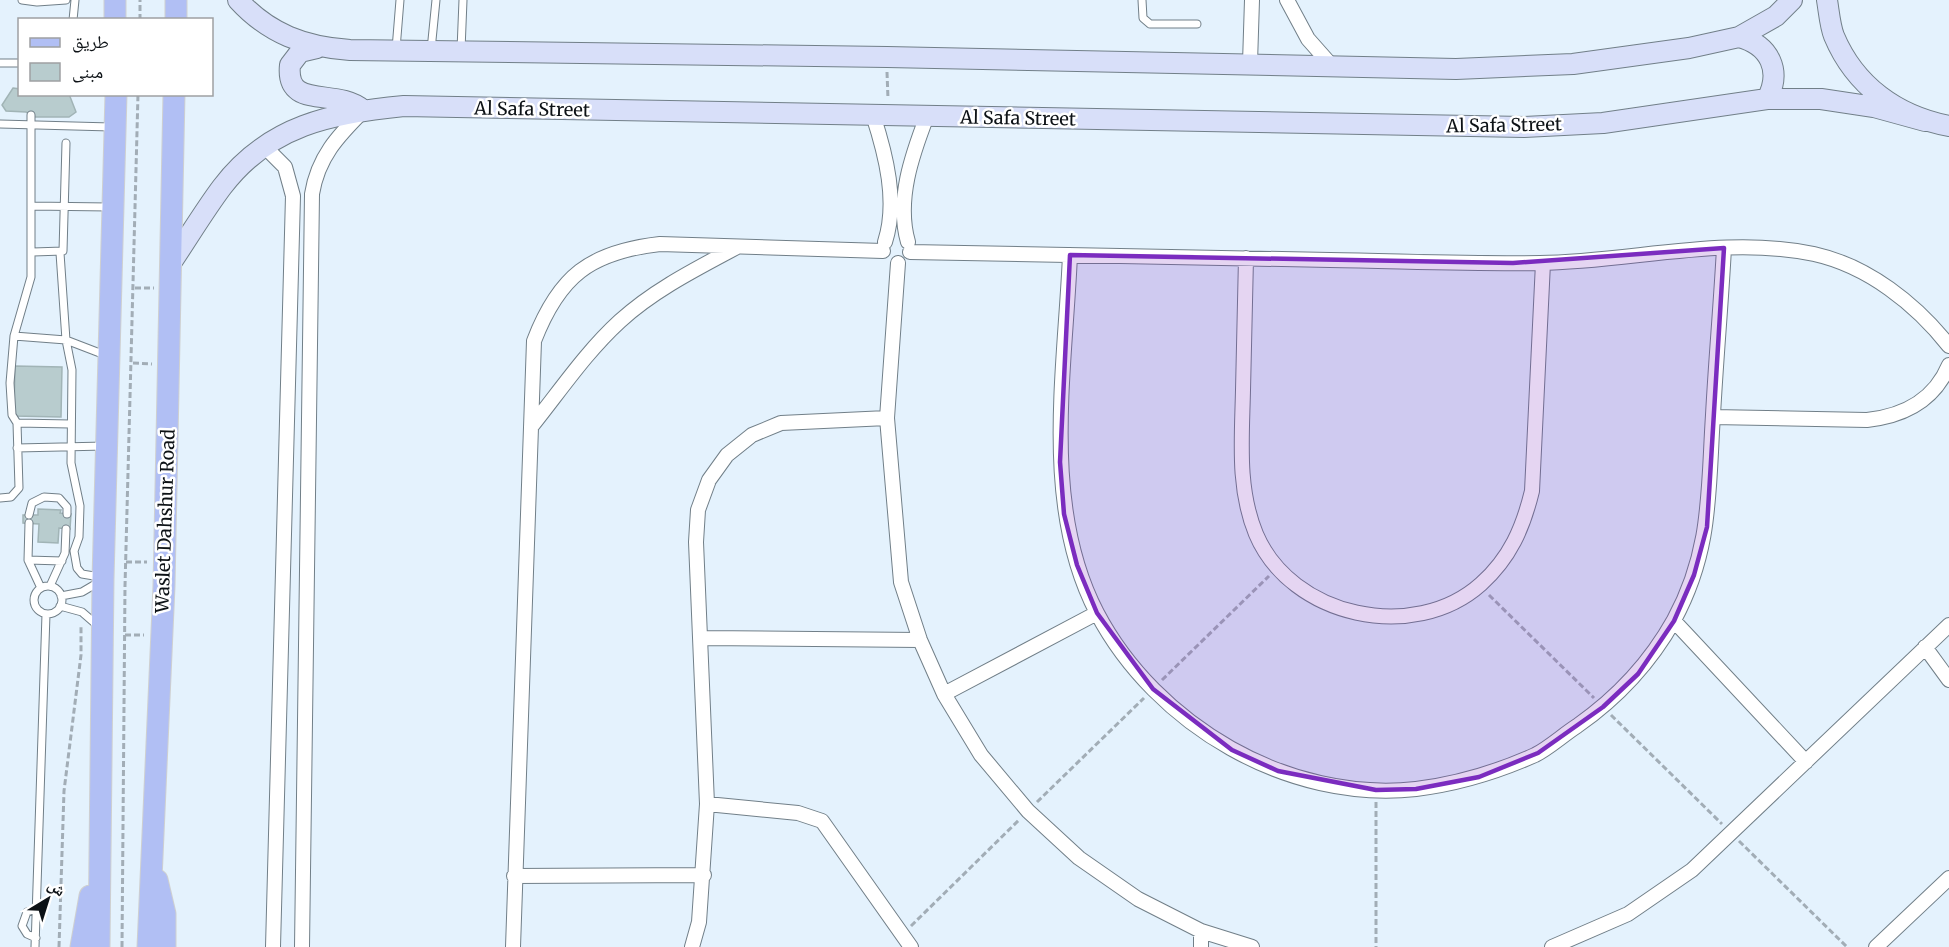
<svg xmlns="http://www.w3.org/2000/svg" width="1949" height="947" font-family="Merriweather,'Noto Naskh Arabic',serif">
<style>
.building{fill:#b8ccce;stroke:#a1b4b6;stroke-width:1.5}
.lines{fill:none;stroke-linecap:round;stroke-linejoin:round}
.lane-casing{stroke:#717f88;stroke-width:9}
.street-casing{stroke:#717f88;stroke-width:16}
.secondary-casing{stroke:#717f88;stroke-width:22}
.primary-casing{stroke:#cfd0d0;stroke-width:23}
.path{stroke:#a2adb6;stroke-width:3;stroke-dasharray:6 3;stroke-linecap:butt}
.lane{stroke:#fff;stroke-width:7}
.street{stroke:#fff;stroke-width:14}
.secondary{stroke:#d8dff9;stroke-width:20}
.primary{stroke:#b1bff4;stroke-width:21}
.marked{fill:#7b2cbf;fill-opacity:0.2;stroke:#7b2cbf;stroke-width:4.5;stroke-linejoin:round}
.labels{text-anchor:middle;dominant-baseline:central;stroke-width:5;stroke-linejoin:round;paint-order:stroke}
.street-label{font-size:18px;fill:#0d1216;stroke:#fff}
</style>
<rect width="100%" height="100%" fill="#e4f2fd"/>
<!-- building -->
<path class="building" d="M13,88L20,89V94H69L76,112L69,117H35L26,112L6,111L2,105Z
M15,366L62,367L61,417L14,416Z
M38,509L61,510L60,513L71,514L70,529L59,528L58,543L38,542L39,524L23,523V515H38Z"/>
<g class="lines">
<defs>
<path id="lane" d="M22,0L37,2L66,0
M1142,0L1143,18L1150,24H1197
M73,20L75,0
M396,49L400,0
M431,50L436,0
M461,50L463,0
M0,63H20
M31,115V277L14,336L10,383L12,415L17,423L70,424
M0,124L111,127
M31,206L109,207
M33,252L63,251L66,143
M60,253L66,340L72,370L71,463L80,506L79,537L74,551L77,568L82,574L100,577
M14,336L66,340L105,355
M17,448L105,446
M0,498L11,497L19,488L17,423
M29,515L32,503L44,497L59,498L67,507V514
M29,523L28,560L41,588
M28,560L62,561
M50,586L65,553L66,529
M34 600a14 14 0 1 1 28 0a14 14 0 1 1-28 0Z
M61,596L82,592L99,582
M60,606L82,612L97,625
M36,938L27,934L22,926L27,912L36,909
M35,947L46,614"/>
<path id="street" d="M1287,0L1308,39L1331,65
M1250,63L1252,0
M873,115C886,155 898,202 885,242
M264,146L285,167L293,196L273,947
M908,242C896,200 912,155 927,116
M910,252C1050,255 1190,257 1330,260C1400,261 1470,264 1540,263C1631,262 1724,235 1814,254C1868,266 1916,304 1949,346
M1070,255C1065,372 1041,506 1097,613C1156,725 1288,803 1416,789C1457,784 1497,772 1535,755C1549,748 1563,735 1577,726C1617,698 1650,663 1674,620C1712,550 1708,491 1713,415C1716,359 1721,304 1724,248
M1246,258C1245,302 1244,346 1243,390C1242,439 1237,488 1256,534C1291,617 1414,644 1481,584C1510,558 1523,528 1532,491L1543,263
M898,263L887,418L901,582L920,640L944,694L981,755L1028,811L1079,858L1138,899L1201,931L1252,947
M1713,417L1867,420C1904,416 1934,401 1949,365
M531,427C560,391 586,352 620,321C654,290 696,269 737,247
M1674,621L1806,762
M700,638L920,640
M1925,647L1949,680
M944,694L1097,613
M707,804L798,813L822,821L911,947
M514,876L704,875
M302,947L312,194C318,157 338,136 363,111
M513,947L534,341C559,276 590,252 660,244L883,251
M692,947L699,922L707,804L696,542L698,510L709,480L727,455L752,435L781,423L887,418
M1201,947V931
M1552,947L1628,914L1692,870L1949,625
M1876,947L1949,878"/>
<path id="secondary" d="M238,0C269,34 305,47 350,50L887,57L1456,69L1573,64L1689,48L1739,37L1776,16L1792,0
M1827,0C1829,12 1830,26 1834,36C1855,86 1897,116 1949,126
M1739,37C1770,45 1782,71 1767,99
M317,48L300,52L290,65C285,111 336,87 363,110
M171,263C188,238 204,211 222,187C269,125 332,113 404,106L1524,127L1603,123L1767,99H1821L1874,107L1925,121"/>
<path id="primary" d="M115,0V20
M176,20V0
M157,880L165,914V947
M81,947L90,896
M99,947L103,579L116,94
M148,947L164,586L174,94"/>
</defs>
<!-- lane casing -->
<use href="#lane" class="lane-casing"/>
<!-- street casing -->
<use href="#street" class="street-casing"/>
<!-- secondary casing -->
<use href="#secondary" class="secondary-casing"/>
<!-- primary casing -->
<use href="#primary" class="primary-casing"/>
<!-- path -->
<path class="path" d="M140,20V0
M887,72L888,99
M135,288H154
M133,363L152,364
M126,562H147
M1489,595L1594,698
M125,635H144
M1162,680L1269,576
M1611,715L1722,824
M1037,802L1144,698
M1376,802V947
M1739,841L1847,947
M911,926L1020,819
M59,947L64,791L81,655V626
M122,947L125,586L138,94"/>
<!-- lane -->
<use href="#lane" class="lane"/>
<!-- street -->
<use href="#street" class="street"/>
<!-- secondary -->
<use href="#secondary" class="secondary"/>
<!-- primary -->
<use href="#primary" class="primary"/>
</g>
<!-- marked area -->
<path class="marked" d="M1724,248L1707,527L1694,575L1674,621L1638,674L1603,707L1538,753L1479,777L1416,789L1376,790L1278,771L1232,750L1153,689L1097,613L1077,565L1064,514L1060,462L1070,255L1513,263Z"/>
<g class="labels">
<!-- street labels -->
<g class="street-label">
<text transform="translate(532 109) rotate(1)">Al Safa Street</text>
<text transform="translate(1018 118) rotate(1)">Al Safa Street</text>
<text transform="translate(1504 125) rotate(-1)">Al Safa Street</text>
<text transform="translate(165 521) rotate(-88)">Waslet Dahshur Road</text>
</g>
</g>
<!-- legend -->
<rect x="18" y="18" width="195" height="78" fill="#ffffff" stroke="#9ea0a2" stroke-width="1.5"/>
<rect x="30" y="38" width="30" height="9" fill="#b1bff4" stroke="#9ea0a2" stroke-width="1.5"/>
<text x="72" y="48" font-size="18" fill="#0d1216">طريق</text>
<rect x="30" y="63" width="30" height="18" fill="#b8ccce" stroke="#9ea0a2" stroke-width="1.5"/>
<text x="72" y="78" font-size="18" fill="#0d1216">مبنى</text>
<!-- north arrow -->
<g transform="translate(48 899) rotate(38)" stroke="#ffffff" stroke-width="4.5" paint-order="stroke">
<path d="M0-4.5L10 22L0 15L-10 22Z" fill="#0d1216"/>
<text y="-9" font-size="16" font-weight="bold" text-anchor="middle" fill="#0d1216">ش</text>
</g>
</svg>
